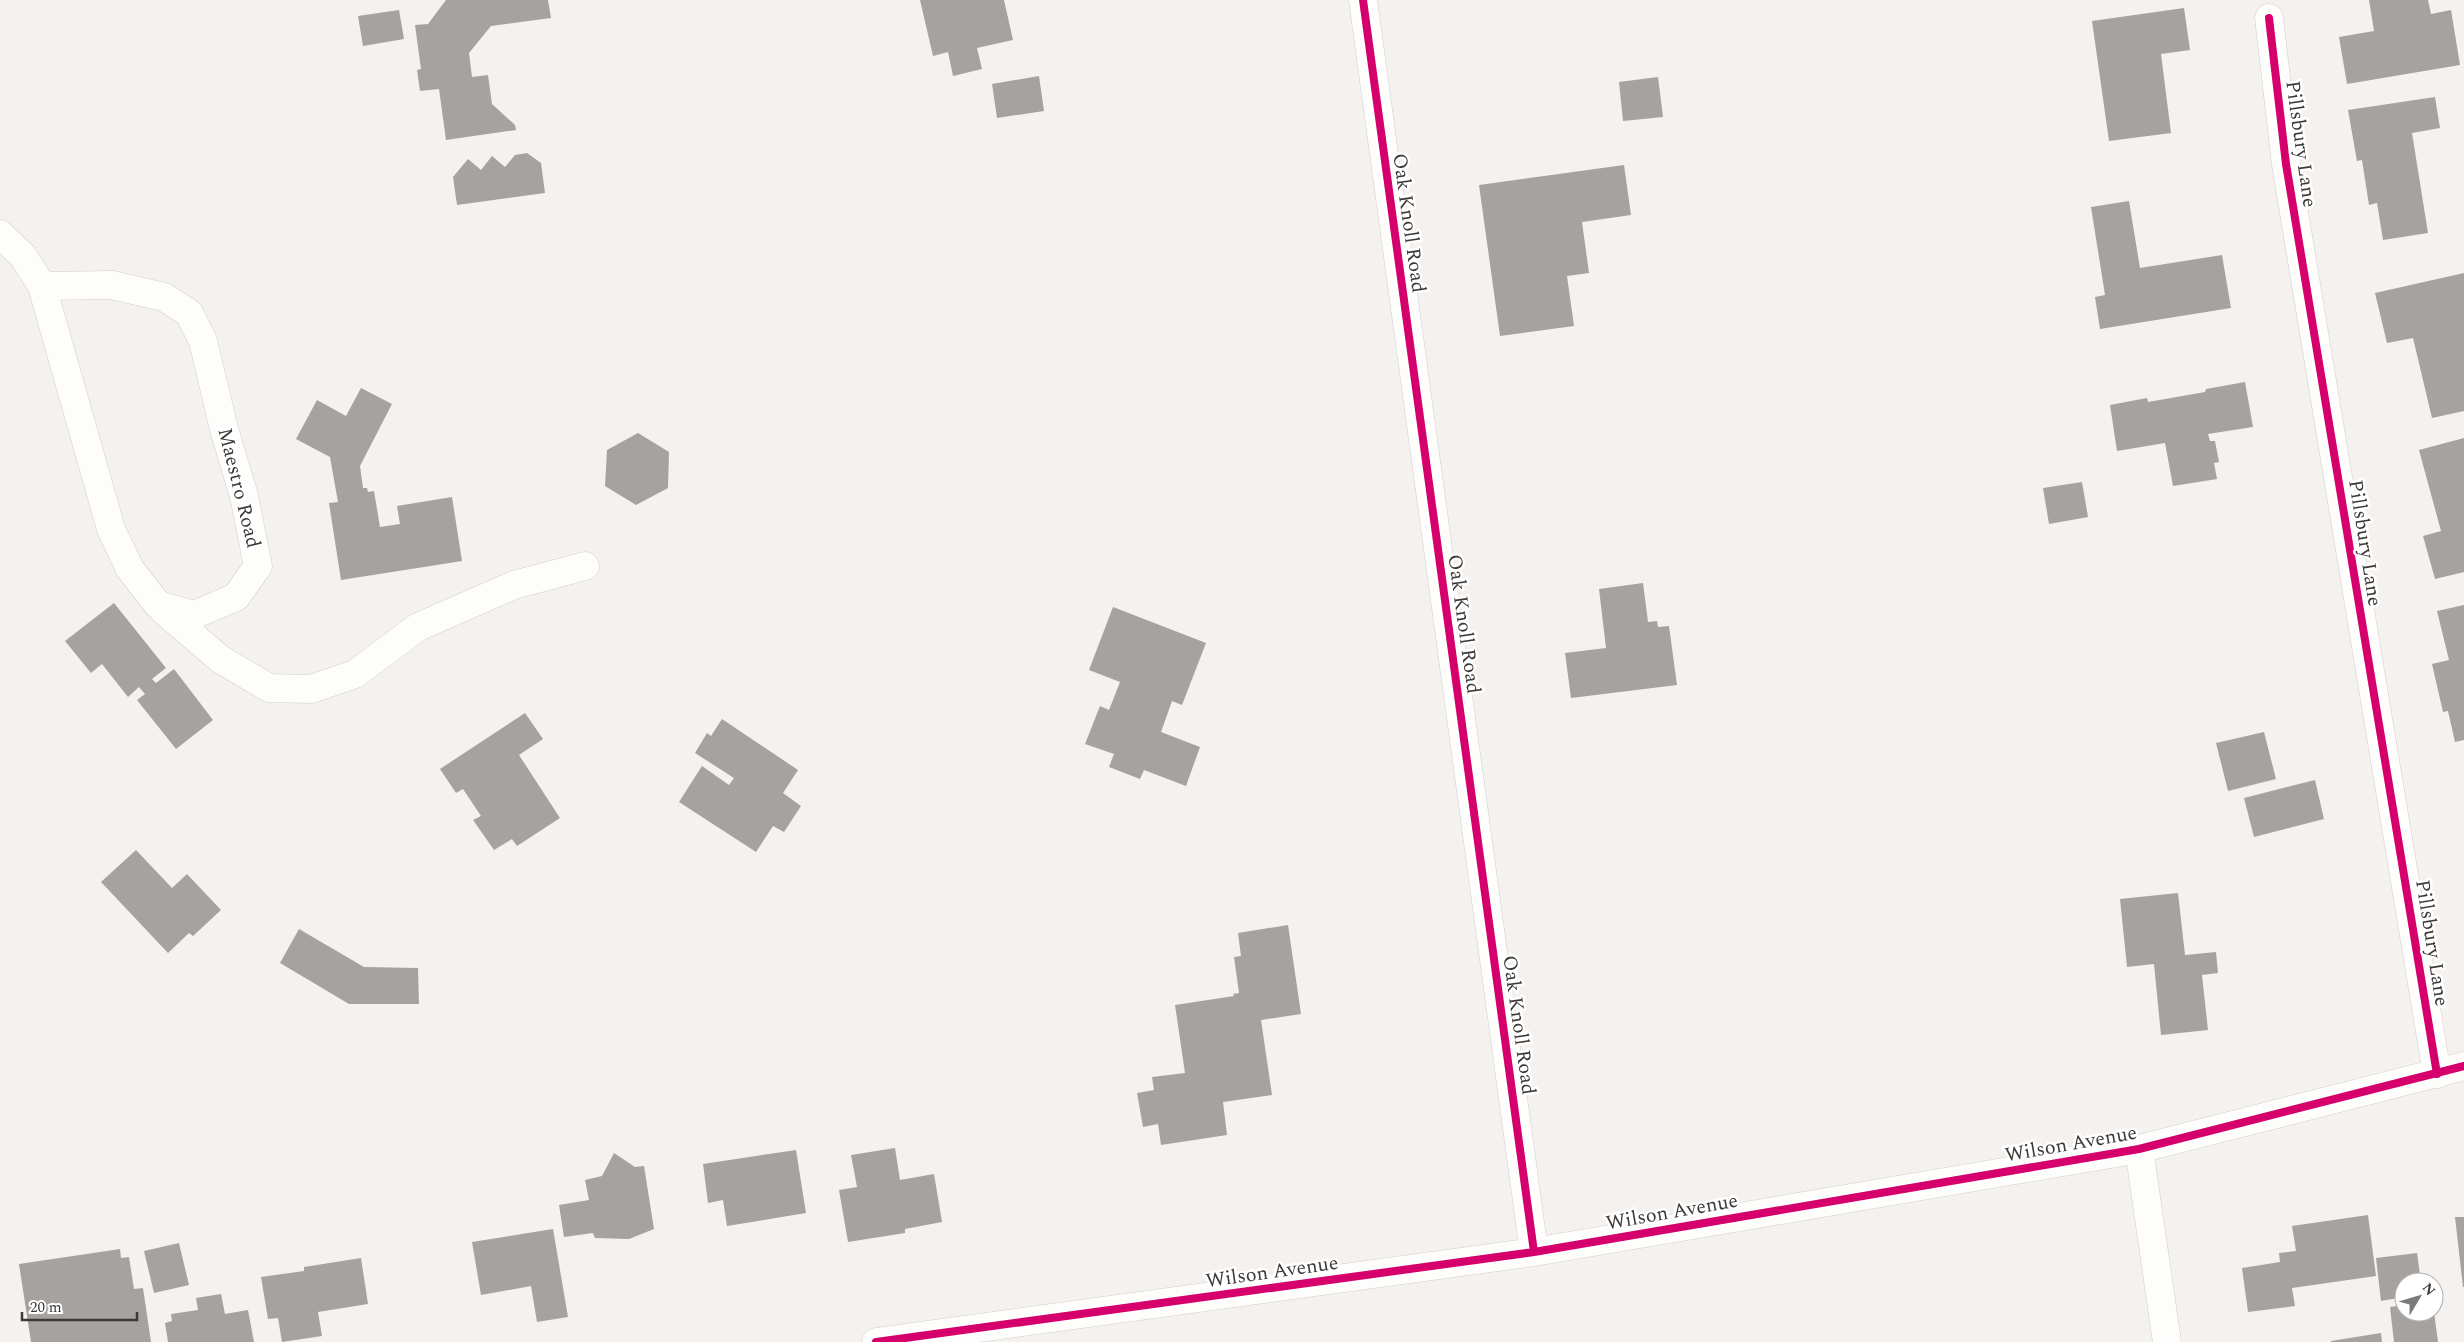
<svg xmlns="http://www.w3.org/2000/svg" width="2464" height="1342" font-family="Spectral,serif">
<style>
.building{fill:#a5a2a0}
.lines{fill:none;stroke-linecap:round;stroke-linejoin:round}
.minor-casing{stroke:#d1cfcd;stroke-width:29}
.minor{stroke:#fdfdfc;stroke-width:28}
.cycleway-casing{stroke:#fff;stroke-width:11}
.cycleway{stroke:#d6006c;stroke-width:8}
.labels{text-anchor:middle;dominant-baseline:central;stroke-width:5;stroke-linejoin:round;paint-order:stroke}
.street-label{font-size:20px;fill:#3c3a38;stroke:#fff}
</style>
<rect width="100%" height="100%" fill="#f4f1ee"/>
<!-- building -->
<path class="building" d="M446,0H548L551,18L491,26L469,53L472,77L488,75L492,104L515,125L516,130L446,140L439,89L420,91L417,70L421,69L415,25L428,24Z
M920,0H1004L1013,40L977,48L982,69L953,76L948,52L933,56Z
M2369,0H2428L2431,14L2451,10L2460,65L2347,84L2339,37L2374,31Z
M2184,8L2190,50L2161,54L2171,133L2109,141L2092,21Z
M399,10L404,39L363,46L358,16Z
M1039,76L1044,111L997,118L992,84Z
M1658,77L1663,117L1623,121L1619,82Z
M2435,97L2440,128L2412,133L2428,233L2383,240L2377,203L2369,205L2362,160L2357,161L2348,110Z
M527,153L541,163L545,193L457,205L453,177L468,159L481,170L492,156L505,167L515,155Z
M1624,165L1631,215L1582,222L1589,273L1567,276L1574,326L1500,336L1479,185Z
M2129,201L2140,268L2222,255L2231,308L2100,329L2095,297L2105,295L2091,207Z
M2464,273V411L2432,418L2413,338L2387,343L2375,293Z
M2245,382L2253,427L2208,434L2210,441H2215L2219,462L2214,463L2217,479L2173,486L2165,443L2117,451L2110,405L2147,398L2148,402L2205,392L2206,389Z
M361,388L392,404L360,466L363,488H367L368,492L374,491L380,527L400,524L397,506L452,497L462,561L341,580L329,503L338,502L330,457L296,439L317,400L346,416Z
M638,433L669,452L668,488L636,505L605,486L607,450Z
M2464,438V572L2435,579L2423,536L2441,531L2419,450Z
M2082,482L2088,517L2049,524L2043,488Z
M1643,583L1648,622L1657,621L1658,627L1669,626L1677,685L1571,698L1565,653L1606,648L1599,589Z
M114,603L166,668L152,679L156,683L174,669L213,720L176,749L137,700L145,694L139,687L128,697L102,664L91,673L65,641Z
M2464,605V740L2455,742L2448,711L2443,712L2432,664L2449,660L2437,611Z
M1113,607L1206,643L1182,705L1172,701L1161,732L1200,747L1186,786L1144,770L1140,779L1109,767L1114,754L1085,744L1100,706L1109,710L1120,682L1089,670Z
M525,713L543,739L519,755L560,818L517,846L512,839L494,850L473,820L481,816L463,789L456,793L440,769Z
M722,719L798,770L783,793L801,806L784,832L773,826L756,852L679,802L702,766L729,785L734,778L695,753L707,733L711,736Z
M2264,732L2276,779L2228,791L2216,743Z
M2315,780L2324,819L2254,837L2244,798Z
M136,850L172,888L187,874L221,910L193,936L189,933L168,953L101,882Z
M2178,893L2185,955L2216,952L2218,973L2202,975L2208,1030L2161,1035L2154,964L2127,967L2120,899Z
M1288,925L1301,1014L1261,1020L1272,1095L1223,1102L1227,1135L1161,1145L1158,1124L1143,1127L1137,1093L1154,1090L1152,1077L1185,1073L1175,1005L1234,996L1233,994L1239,993L1234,957L1241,956L1238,933Z
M299,929L364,967L418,968L419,1004H349L280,963Z
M895,1148L900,1180L934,1174L942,1222L905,1229V1233L848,1242L839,1190L857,1187L851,1155Z
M796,1150L806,1213L727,1226L723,1200L708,1203L703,1164Z
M614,1153L635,1167L644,1166L654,1229L629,1239L595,1238L593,1233L564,1237L559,1205L589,1200L585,1180L602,1176Z
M2368,1215L2376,1276L2292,1288L2295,1306L2248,1312L2242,1268L2280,1262L2279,1253L2296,1251L2292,1226Z
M2455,1217H2464V1287H2463Z
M553,1229L568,1317L537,1322L531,1286L481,1295L472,1242Z
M179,1243L189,1285L154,1293L144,1251Z
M120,1249L121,1258L129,1257L134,1289L143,1288L151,1342H31L19,1264Z
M2417,1253L2421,1282H2404V1297L2381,1301L2376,1258Z
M361,1258L368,1304L318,1312L322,1336L282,1342L278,1318L268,1319L261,1277L304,1271V1267Z
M221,1294L225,1314L248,1310L254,1342H168L165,1323L172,1321L171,1314L198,1310L196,1298Z
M2404,1305V1312H2434L2438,1342H2394L2390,1307Z
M2381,1333L2382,1342H2331V1341Z"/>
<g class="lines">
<defs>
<path id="minor" d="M1363,0L1534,1252
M2269,18L2286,164L2437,1074
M0,234L23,256L42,286L111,529L130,569L158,605L194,615L236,597L258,566L244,496L224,429L203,341L189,313L164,297L112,285L42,286
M163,610L220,659L269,688L311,689L355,674L418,627L514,585L585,566
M2139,1149L2167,1342
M876,1342L1534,1252L2139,1149L2464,1066"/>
</defs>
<!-- minor casing -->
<use href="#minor" class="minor-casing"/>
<!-- minor -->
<use href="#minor" class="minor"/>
<defs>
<path id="cycleway" d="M1363,0L1534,1252
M2269,18L2286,164L2437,1074
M876,1342L1534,1252L2139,1149L2464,1066"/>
</defs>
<!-- cycleway casing -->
<use href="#cycleway" class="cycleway-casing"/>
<!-- cycleway -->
<use href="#cycleway" class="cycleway"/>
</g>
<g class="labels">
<!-- street labels -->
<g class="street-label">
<text transform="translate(2301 144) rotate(82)">Pillsbury Lane</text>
<text transform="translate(1409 223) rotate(82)">Oak Knoll Road</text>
<text transform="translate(239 488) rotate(76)">Maestro Road</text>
<text transform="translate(2365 543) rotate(81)">Pillsbury Lane</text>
<text transform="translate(1464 624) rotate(82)">Oak Knoll Road</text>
<text transform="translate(2432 943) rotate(81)">Pillsbury Lane</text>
<text transform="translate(1519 1025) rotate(82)">Oak Knoll Road</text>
<text transform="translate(2071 1144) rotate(-10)">Wilson Avenue</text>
<text transform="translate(1672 1212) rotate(-10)">Wilson Avenue</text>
<text transform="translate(1272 1272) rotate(-8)">Wilson Avenue</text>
</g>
</g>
<!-- north arrow -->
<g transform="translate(2419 1297) rotate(52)"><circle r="24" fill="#ffffff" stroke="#b1b0af"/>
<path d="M0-4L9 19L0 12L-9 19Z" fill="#7c7a78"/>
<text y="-8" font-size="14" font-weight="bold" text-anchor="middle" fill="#3c3a38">N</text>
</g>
<!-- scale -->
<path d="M22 1312v8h115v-8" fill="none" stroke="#3c3a38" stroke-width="2.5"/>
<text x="30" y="1312" font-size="15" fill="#3c3a38" stroke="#ffffff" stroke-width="4" paint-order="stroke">20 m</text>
</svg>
